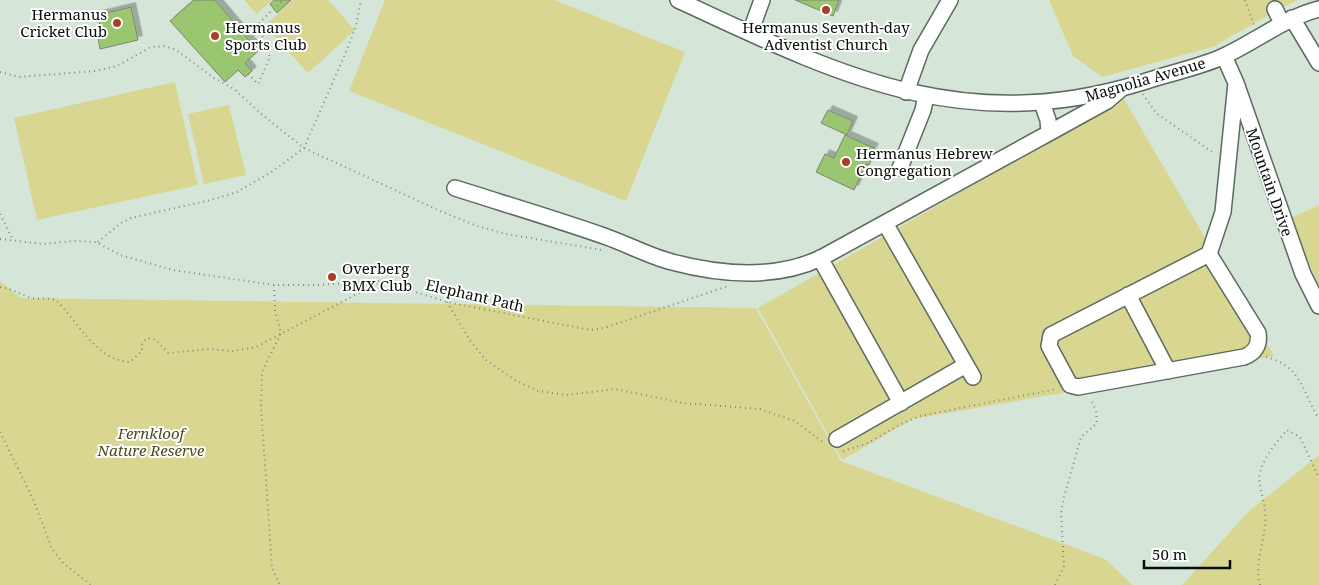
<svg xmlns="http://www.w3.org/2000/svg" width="1319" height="585" font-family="'Noto Serif',serif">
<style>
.green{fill:#d8d690}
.building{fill:#9bc66f;stroke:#7b8474;filter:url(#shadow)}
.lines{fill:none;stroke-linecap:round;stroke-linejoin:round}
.minor-casing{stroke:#5b6b5f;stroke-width:18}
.path{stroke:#7e8b81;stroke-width:2;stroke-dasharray:1 4;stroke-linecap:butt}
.minor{stroke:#fff;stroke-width:15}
.poi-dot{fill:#a94121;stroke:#fff;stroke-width:2}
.labels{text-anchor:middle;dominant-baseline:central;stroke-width:4;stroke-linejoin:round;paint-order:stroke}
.poi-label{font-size:15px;fill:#080e0a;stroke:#fff;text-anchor:start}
.street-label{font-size:15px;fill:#080e0a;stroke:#fff}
.park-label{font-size:15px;font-style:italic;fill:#4b491f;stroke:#fff}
</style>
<defs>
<filter id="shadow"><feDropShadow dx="4.5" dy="-4.5" stdDeviation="0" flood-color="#0004"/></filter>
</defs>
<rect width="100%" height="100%" fill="#d5e6d9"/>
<!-- green -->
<path class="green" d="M244,0H272L257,14Z
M293,0H328L355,30L308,73L265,26Z
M385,0H555L685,52L626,201L349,91Z
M1049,0H1297L1212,47L1102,77L1073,56Z
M175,82L198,185L37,220L14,118Z
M1124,99L1274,356L913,419L842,460L758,308Z
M229,105L246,175L204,184L188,114Z
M1319,205V287L1291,218Z
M0,281L21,298L756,308L841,461L1105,559L1133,585H0Z
M1319,455V585H1182L1249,511Z"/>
<!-- building -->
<path class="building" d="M194,0H215L258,51L245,63L252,71L245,77L238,70L225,82L170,21Z
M274,0H291L277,13L270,4Z
M795,0H839L833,16Z
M131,7L138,40L100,49L97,32L101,31L98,15Z
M828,110L853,121L847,135L821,123Z
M845,135L874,148L870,155L873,156L869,165L866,164L854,190L816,172L825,154L834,158Z"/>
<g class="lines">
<defs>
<path id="minor" d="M678,0C845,78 969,140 1156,78C1178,71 1203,66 1224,56C1257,41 1284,18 1319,9
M1275,9L1282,23
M1292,18L1319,63
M750,33L762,0
M1224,56L1236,83L1303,274L1319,306
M906,92L921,50L950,0
M1042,103L1048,120L1049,133
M900,168L923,110L926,96
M455,188C505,204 555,219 604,236C627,244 649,256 672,262C721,275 774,280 821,258L1049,133L1107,101L1121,89
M885,223L973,377
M1209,254L1258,333C1260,345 1255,353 1244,357L1078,387L1070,385L1049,346L1051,335L1209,254L1223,212L1236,83
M820,258L901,403
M1128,295L1168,371
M837,439L966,365"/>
</defs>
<!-- minor casing -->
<use href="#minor" class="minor-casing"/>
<!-- path -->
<path class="path" d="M1245,0L1254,25
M0,72L19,77L95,71L117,66L151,47L165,46L176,50L214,78L234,89L260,113L304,148L440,211L477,226L506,234L602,250
M248,74L258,84L270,57L258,24L283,0
M1143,94L1156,113L1215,154
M0,214L13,240
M0,239L43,244L72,241L96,242L120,255L173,270L274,285H318L380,281L447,302L590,330L604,328L728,286
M98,242L121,223L131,218L211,200L237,192L270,173L304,148L346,52L356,26L361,0
M274,285L275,311L281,333L262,372L261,406L272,568L280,585
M0,287C13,289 21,295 32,298C39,300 47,297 56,300C77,321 97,361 130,362L142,351V344L147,338L156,340L168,353L210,349L233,351L256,347L378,283
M447,302L471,342L487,361L515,380L538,391L566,395L615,389L683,403L760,409L795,421L825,444
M1266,357C1302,366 1302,392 1319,419
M0,432L33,499L52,549L63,563L91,585
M843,451L868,443L899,425L920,416L1057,389
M1055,585L1064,566L1061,513L1064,497L1081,437L1097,423L1096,411L1091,399
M1260,585C1253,561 1268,536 1265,511C1264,497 1256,483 1261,469C1266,454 1277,442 1287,430L1300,437L1319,478"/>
<!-- minor -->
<use href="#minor" class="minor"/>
</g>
<!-- markers -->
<g class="poi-dot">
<circle cx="826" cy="10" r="5"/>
<circle cx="117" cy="23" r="5"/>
<circle cx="215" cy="36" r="5"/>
<circle cx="846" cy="162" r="5"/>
<circle cx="332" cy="277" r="5"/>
</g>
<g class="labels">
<!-- poi labels -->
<g class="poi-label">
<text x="107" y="14" text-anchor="end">Hermanus<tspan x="107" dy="17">Cricket Club</tspan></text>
<text x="225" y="27">Hermanus<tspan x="225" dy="17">Sports Club</tspan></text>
<text x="826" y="27" text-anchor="middle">Hermanus Seventh-day<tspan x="826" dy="17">Adventist Church</tspan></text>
<text x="856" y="153">Hermanus Hebrew<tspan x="856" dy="17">Congregation</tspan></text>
<text x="342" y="268">Overberg<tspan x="342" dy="17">BMX Club</tspan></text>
</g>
<!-- street labels -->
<g class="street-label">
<text transform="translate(1145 79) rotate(-16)">Magnolia Avenue</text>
<text transform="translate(1270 182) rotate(71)">Mountain Drive</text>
<text transform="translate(475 295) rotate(13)">Elephant Path</text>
</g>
<!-- park labels -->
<g class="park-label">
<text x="151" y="433">Fernkloof<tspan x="151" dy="17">Nature Reserve</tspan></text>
</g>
</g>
<!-- scale -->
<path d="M1144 560v8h86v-8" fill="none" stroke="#080e0a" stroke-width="2.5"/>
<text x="1152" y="560" font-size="15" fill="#080e0a" stroke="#ffffff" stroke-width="4" paint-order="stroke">50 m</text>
</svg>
